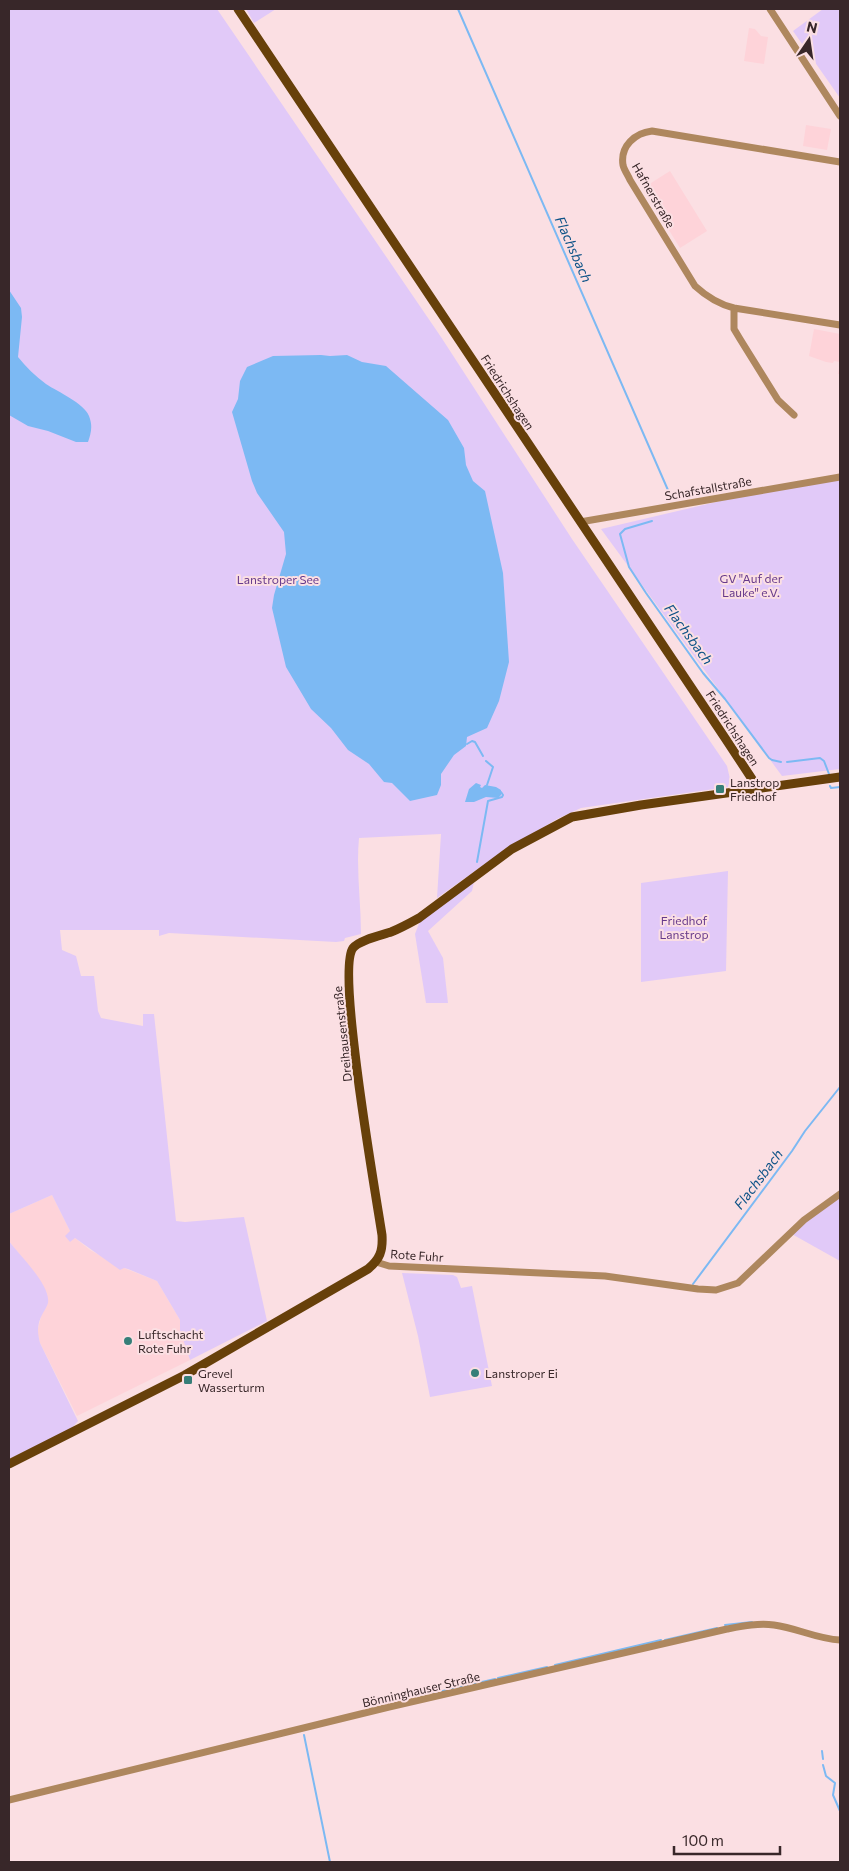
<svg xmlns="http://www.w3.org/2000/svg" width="849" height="1871" font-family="Commissioner,sans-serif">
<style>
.built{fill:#fed3d9}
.green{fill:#e1c9f8}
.water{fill:#7cb9f3}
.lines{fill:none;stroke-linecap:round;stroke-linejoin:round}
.stream{stroke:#7cb9f3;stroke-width:2}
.minor{stroke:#ae875e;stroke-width:7}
.major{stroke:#67400a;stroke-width:9}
.poi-dot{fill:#367e78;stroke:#fbdfe3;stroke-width:2}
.labels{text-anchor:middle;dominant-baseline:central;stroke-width:4;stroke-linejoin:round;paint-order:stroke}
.street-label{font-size:12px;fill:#382729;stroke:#fbdfe3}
.park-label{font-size:12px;fill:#673a8b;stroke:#fbdfe3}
.poi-label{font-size:12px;fill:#382729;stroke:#fbdfe3;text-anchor:start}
.water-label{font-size:14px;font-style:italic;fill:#0e5387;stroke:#fbdfe3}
</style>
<rect width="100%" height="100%" fill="#fbdfe3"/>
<!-- built -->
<path class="built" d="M749,28L755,29L761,36L768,37L764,64L744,61Z
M806,125L831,129L827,150L803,146Z
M670,171L707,231L680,248L643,188Z
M814,329L840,334V374H838L840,362L834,361L833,363L826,362L809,356Z
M52,1195L70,1231V1241L75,1238L90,1250L124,1268L157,1281L180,1320V1330L190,1360L77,1416L40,1343L37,1332L47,1294L37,1277L9,1241V1214Z"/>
<!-- green -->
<path class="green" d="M9,9H217L441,337L572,539L727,766L730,779L728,787L581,808L557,819L499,854L437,898L441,834L359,838C356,870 361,902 361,934L345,938L344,941L336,942L169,933L159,936V930H60L62,950L76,956L81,976H94L98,1011L101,1018L143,1026V1014H154L176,1221L185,1222L244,1217L267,1321L190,1360L180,1330V1320L157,1281L128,1269L124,1268L120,1270L75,1238L70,1242L65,1236L70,1231L52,1195L9,1214Z
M246,9H276L254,23Z
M823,9H840V98L793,31Z
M840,477V769L782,776L601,529L780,487Z
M728,871L726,971L641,982V883Z
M474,882L472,891L428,931L443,958L448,1003H426L415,934L420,921Z
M840,1194V1261L790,1233Z
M9,1241C19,1255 51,1285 48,1303C47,1306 45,1310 43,1313C37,1324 37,1331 40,1343L78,1421L72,1428L9,1459Z
M402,1273L453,1275L457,1277L461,1288L472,1286L492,1386L430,1397L418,1336Z"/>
<!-- water -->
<path class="water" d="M9,290L21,308L22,317L18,357C26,367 35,376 46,384C58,392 84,403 89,416C93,426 91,433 88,442H76L48,431L28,426L9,415Z
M321,355L330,356L347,355L362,362L386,366L448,420L464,448L466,465L473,481L485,491L503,573L509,662L499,701L487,728L467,737L466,746L454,755L441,774V785L437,795L410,801L392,783L384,782L369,764L348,750L331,728L311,709L286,667L272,608L274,595L286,554L284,532L257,493L252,481L232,412L238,399L240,381L247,367L273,356Z
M476,783L481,785L480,787L482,788L485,785L496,787L501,790V795L498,798L486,797L474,802H465L469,789Z"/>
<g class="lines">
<!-- stream -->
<path class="stream" d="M458,9L671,497
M652,521L625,529L620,534L629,567L646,593L703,673L725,699L769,758L772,760L781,762
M467,744L472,741L475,742L483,756
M486,761L493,767L487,785
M787,762L820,758L824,761L829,774
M830,786L831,788L840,787
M477,862L488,801L502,797L503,795L501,792
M693,1284L792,1151L805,1131L840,1087
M725,1625L752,1622
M665,1640L717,1628
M555,1665L661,1640
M498,1678L547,1667
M434,1693L495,1679
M304,1735L330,1862
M822,1751L823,1759
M823,1765L826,1776L835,1783L833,1795L840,1811"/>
<!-- minor -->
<path class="minor" d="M770,9L840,116
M840,162L652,131C635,133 620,146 623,165C624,170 628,175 630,180L695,286C707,297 718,304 734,308L840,325
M734,308V329L740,339L778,400L794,415
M580,522L840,477
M376,1262L389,1266L605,1276L698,1289L716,1290L738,1283L804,1220L840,1194
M9,1800L389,1707L727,1629C743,1626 758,1623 774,1625C797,1628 817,1639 840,1640"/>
<!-- major -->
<path class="major" d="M238,9L725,738L752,779L754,789
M9,1464L185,1375L368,1269C380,1259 383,1251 382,1235C376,1195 336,970 353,948C359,940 382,935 391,932C401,928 410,923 419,918L512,849L572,817L641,805L840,777"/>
</g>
<!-- markers -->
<g class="poi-dot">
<rect x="715" y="784" width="10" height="10" rx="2.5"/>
<circle cx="128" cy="1341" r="5"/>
<circle cx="475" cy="1373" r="5"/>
<rect x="183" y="1375" width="10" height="10" rx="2.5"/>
</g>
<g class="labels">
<!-- street labels -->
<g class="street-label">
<text transform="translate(654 195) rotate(60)">Hafnerstraße</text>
<text transform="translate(508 392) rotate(57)">Friedrichshagen</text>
<text transform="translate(708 488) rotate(-10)">Schafstallstraße</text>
<text transform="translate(733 728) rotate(57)">Friedrichshagen</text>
<text transform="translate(342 1034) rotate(-96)">Dreihausenstraße</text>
<text transform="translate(417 1255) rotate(4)">Rote Fuhr</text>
<text transform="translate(421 1689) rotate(-13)">Bönninghauser Straße</text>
</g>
<!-- park labels -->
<g class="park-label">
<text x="751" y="578">GV "Auf der<tspan x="751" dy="14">Lauke" e.V.</tspan></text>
<text x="278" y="579">Lanstroper See</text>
<text x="684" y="920">Friedhof<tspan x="684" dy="14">Lanstrop</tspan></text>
</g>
<!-- poi labels -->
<g class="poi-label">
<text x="730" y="782">Lanstrop<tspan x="730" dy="14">Friedhof</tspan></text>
<text x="138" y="1334">Luftschacht<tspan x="138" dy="14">Rote Fuhr</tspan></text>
<text x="198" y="1373">Grevel<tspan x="198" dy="14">Wasserturm</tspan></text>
<text x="485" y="1373">Lanstroper Ei</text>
</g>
<!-- water labels -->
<g class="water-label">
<text transform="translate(574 249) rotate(66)">Flachsbach</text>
<text transform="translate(689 634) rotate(54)">Flachsbach</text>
<text transform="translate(758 1179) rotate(-53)">Flachsbach</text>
</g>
</g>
<!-- border -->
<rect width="849" height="1871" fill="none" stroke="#382729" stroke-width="20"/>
<!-- north arrow -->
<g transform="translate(809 40) rotate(13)" stroke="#fbdfe3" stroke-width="4" paint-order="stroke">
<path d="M0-4L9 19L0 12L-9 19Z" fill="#382729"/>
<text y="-8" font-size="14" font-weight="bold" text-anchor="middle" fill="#382729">N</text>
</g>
<!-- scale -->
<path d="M674 1846v8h106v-8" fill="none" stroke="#382729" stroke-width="2.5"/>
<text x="682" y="1846" font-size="15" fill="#382729" stroke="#fbdfe3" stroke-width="4" paint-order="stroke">100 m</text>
</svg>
